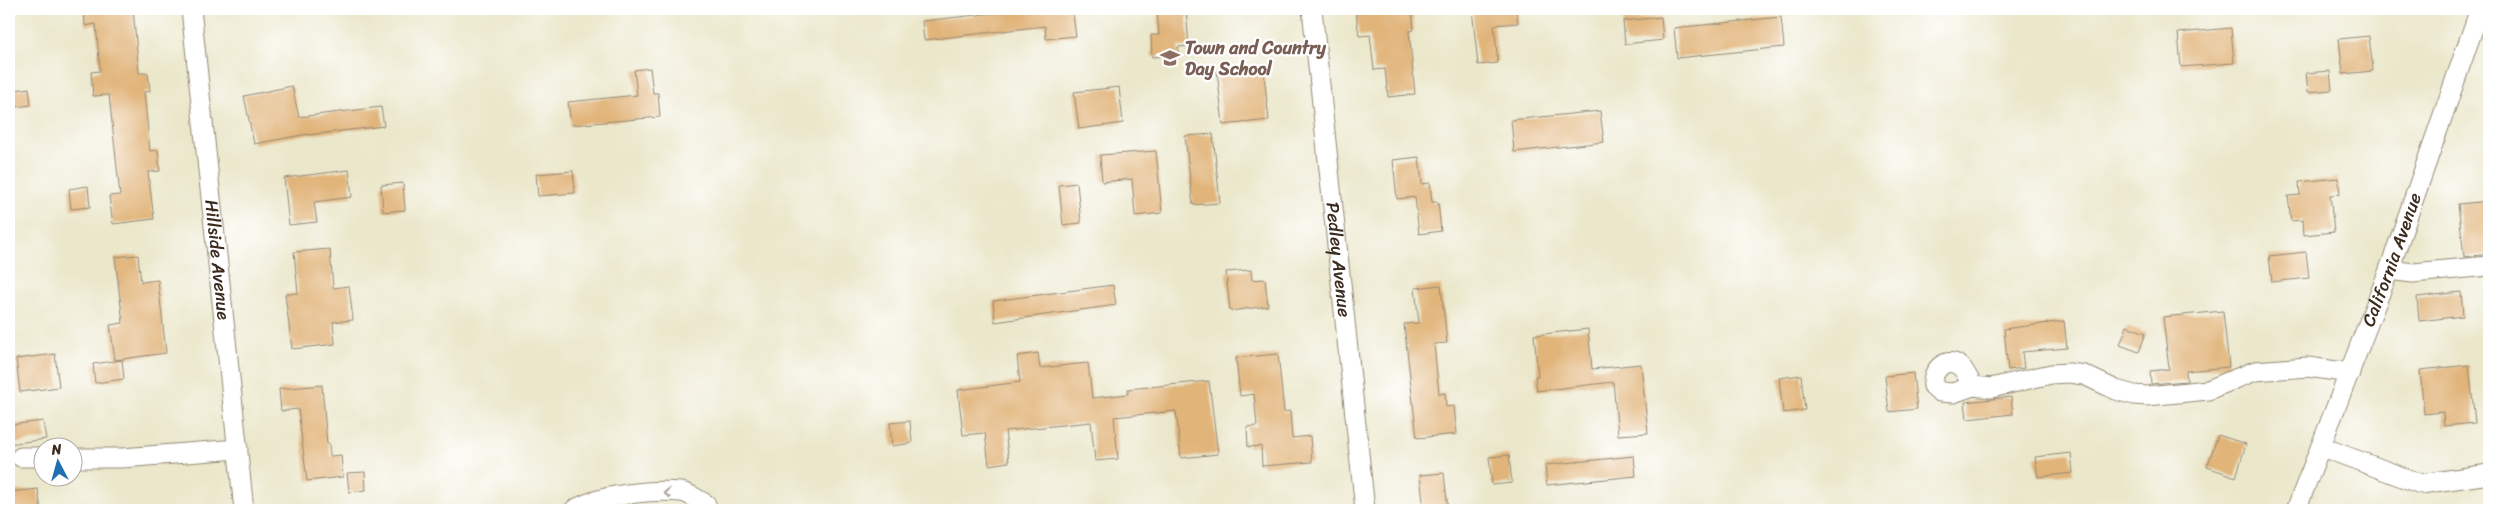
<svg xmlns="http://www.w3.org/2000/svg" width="2498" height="519" font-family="Sriracha,sans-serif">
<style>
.building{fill:#e1b479}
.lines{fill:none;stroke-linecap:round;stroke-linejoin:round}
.minor-casing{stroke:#938874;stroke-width:21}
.minor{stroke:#fff;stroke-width:19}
.oneway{stroke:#a79f9a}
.labels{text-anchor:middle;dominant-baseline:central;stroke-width:4.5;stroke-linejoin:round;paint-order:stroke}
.education-label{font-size:18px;font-weight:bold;fill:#785e54;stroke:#fff;text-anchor:start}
.street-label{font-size:18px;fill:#3b2a1e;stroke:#fff}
</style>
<rect width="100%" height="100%" fill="#fff"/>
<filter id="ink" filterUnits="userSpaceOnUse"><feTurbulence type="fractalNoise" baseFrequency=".02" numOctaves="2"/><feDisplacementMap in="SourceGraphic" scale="10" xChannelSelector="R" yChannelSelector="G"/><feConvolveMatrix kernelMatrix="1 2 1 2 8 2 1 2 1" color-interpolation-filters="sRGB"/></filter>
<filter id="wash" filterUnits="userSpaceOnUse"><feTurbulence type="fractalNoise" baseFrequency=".0096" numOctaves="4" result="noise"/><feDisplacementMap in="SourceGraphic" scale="20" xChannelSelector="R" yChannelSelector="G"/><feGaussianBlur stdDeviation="1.12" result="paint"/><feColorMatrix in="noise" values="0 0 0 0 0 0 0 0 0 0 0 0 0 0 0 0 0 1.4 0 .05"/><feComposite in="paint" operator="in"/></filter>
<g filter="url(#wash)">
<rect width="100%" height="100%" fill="#ebe7cb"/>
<g id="blocks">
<!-- building -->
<path class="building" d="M84,9H133L139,73H148L150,91L144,92L150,151L158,150L160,171L148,172L154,219L113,224L109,196L120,195L109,95L93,96L91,72L100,71L96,24L85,26Z
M1013,9H1072L1076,36L1046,39L1045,26L924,40L922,21L1013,11Z
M1157,9H1186L1189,46L1178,47L1179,55L1152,57L1151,35H1159Z
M1372,9H1412L1414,30L1409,31L1415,94L1388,97L1385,69L1374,70L1370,35L1359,36L1356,13L1372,11Z
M1472,9H1516L1518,23L1494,25L1498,63L1478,65Z
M1661,17L1663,40L1625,44L1623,21Z
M1781,17L1784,47L1677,58L1674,28Z
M2231,28L2234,63L2181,67L2178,33Z
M2369,36L2373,71L2343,74L2339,39Z
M1263,66L1269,120L1223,125L1217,71Z
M650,68L653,93H658L660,117L571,125L568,102L637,95L634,70Z
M2330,71L2332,90L2308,92L2306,73Z
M292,86L299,117L381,107L384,126L308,135V134L254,144L244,96Z
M1119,87L1123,123L1079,129L1074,92Z
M29,88L31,105L9,108V91Z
M1600,111L1604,142L1514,152L1511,120Z
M1213,134L1220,203L1193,205L1185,136Z
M1156,151L1162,213L1135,216L1132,179L1102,182L1100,155Z
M1419,157L1422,184L1430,183L1432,202H1438L1441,231L1419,234L1415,197L1397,199L1393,160Z
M349,170L352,197L314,202L317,222L289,225L284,178Z
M573,171L575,193L538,196L536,174Z
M2338,178L2340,194L2330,195L2334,232L2304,235L2303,220L2291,221L2288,196L2300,195L2299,182Z
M403,183L405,210L383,212L381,185Z
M1077,183L1081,223L1063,225L1059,185Z
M88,186L90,207L71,209L69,189Z
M2489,201V254L2464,257L2458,204Z
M330,249L333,288L349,286L353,320L333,322L335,344L292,349L285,294L298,293L294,252Z
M2306,252L2309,278L2272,282L2269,256Z
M138,255L141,282L158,280L166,353L115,360L110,325L123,323L115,257Z
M1251,270L1252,280L1265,279L1268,306L1230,311L1226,272Z
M1113,285L1116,305L995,322L993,301Z
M1441,285L1447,343L1434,344L1439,394L1445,393L1446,407L1454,406L1457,434L1417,438L1404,324L1419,323L1415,288Z
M2461,292L2463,316L2419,321L2417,297Z
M2223,311L2229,367L2186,371L2187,381L2151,384L2150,371L2169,369L2163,317Z
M2064,321L2067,348L2022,352L2024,368L2008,370L2004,329Z
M2127,326L2146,333L2139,352L2120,345Z
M1588,329L1592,369L1641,364L1648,433L1618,435L1613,382L1537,391L1535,376H1538L1534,335Z
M1038,353L1040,368L1088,363L1092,398L1128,394V389L1209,381L1218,454L1181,458L1176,411L1114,417L1118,459L1095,461L1091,422L1005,431L1009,462L989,465L985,433L963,435L958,390L1020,382L1017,356Z
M55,354L59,387L20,392L16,359Z
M1278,354L1284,412L1290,411L1292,438L1310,436L1312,462L1262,466L1261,446L1248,447L1247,427L1257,426L1254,394L1240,396L1236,358Z
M122,360L124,379L95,383L93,364Z
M2469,365L2475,423L2444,426L2443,412L2424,414L2420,370Z
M1913,373L1917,409L1889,412L1885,376Z
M1801,375L1805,410L1783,413L1779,378Z
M322,385L327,444L329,443L330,456L341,455L343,477L307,481L298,409L281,411L279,389Z
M2011,397L2013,414L1967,419L1965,402Z
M43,421L46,439L9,444V425Z
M910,421L912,443L892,446L890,423Z
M2218,435L2246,444L2236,477L2207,467Z
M2071,453L2073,473L2038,477L2035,457Z
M1509,455L1512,483L1492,485L1489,457Z
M1634,456L1636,476L1547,485L1545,465Z
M365,472L366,490L349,492L347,473Z
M1444,473L1448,510H1424L1420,475Z
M38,489L41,510H9V492Z"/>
</g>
</g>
<g filter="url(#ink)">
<use href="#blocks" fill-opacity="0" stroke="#938874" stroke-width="1"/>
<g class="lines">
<defs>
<g id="minor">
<path id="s1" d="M191,9L244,510"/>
<path id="s2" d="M1312,9L1365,510"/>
<path d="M2389,270L2413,273L2489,266"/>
<path d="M1973,386C1969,380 1966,373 1962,368C1948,354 1931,369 1933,386L1940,392L1953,393L1973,386L1991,388L2051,374L2069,373L2084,375L2116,390L2134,395L2147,396L2208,390L2255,371L2308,367L2350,373"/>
<path d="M2322,447L2421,484L2489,474"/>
<path d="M21,457H42"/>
<path d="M72,458H122L238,449"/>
<path d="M574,510C599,495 652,489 681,492C689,493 698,500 706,504L708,510"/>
<path id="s3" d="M2296,510L2389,270L2480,9"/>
</g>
</defs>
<!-- minor casing -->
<use href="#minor" class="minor-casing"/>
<!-- minor -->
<use href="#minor" class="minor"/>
</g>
<!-- one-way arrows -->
<defs><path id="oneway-chevron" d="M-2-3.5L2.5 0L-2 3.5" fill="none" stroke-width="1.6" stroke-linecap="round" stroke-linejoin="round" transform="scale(1.25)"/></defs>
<use class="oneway" href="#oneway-chevron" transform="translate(667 493) rotate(178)"/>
</g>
<!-- icons -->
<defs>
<symbol id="school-bare" viewBox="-9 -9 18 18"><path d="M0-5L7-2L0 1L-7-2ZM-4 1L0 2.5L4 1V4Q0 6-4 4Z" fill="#8d6e63" stroke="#fff" stroke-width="2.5" paint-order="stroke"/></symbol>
</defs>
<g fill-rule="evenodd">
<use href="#school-bare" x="1156" y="44" width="28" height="28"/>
</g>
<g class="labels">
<!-- education labels -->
<g class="education-label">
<text x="1185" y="48">Town and Country<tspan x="1185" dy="21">Day School</tspan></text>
</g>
<!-- street labels -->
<g class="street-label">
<text stroke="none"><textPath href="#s1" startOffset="252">Hillside Avenue</textPath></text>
<text stroke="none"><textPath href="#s2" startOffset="252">Pedley Avenue</textPath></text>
<text stroke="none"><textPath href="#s3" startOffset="268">California Avenue</textPath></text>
</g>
</g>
<!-- margin -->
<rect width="2498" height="519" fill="none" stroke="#fff" stroke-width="30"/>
<!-- north arrow -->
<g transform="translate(58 462) rotate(354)"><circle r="24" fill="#ffffff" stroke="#b1aaa5"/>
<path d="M0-4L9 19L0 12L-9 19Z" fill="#1f6fb2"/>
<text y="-8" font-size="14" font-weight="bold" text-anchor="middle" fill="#3b2a1e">N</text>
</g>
</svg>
